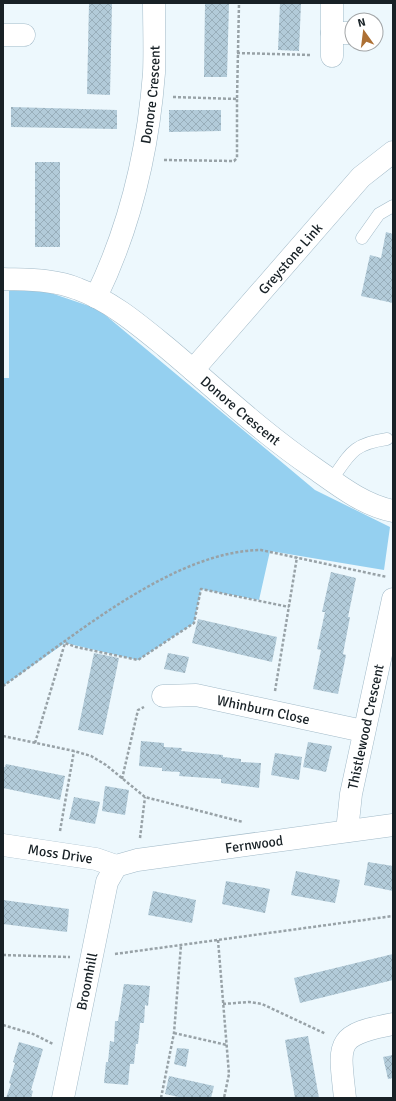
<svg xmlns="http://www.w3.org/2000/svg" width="396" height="1101" font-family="Signika,sans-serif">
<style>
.green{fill:#95d0f0}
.building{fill:url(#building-cross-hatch)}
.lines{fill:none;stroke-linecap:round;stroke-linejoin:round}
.service-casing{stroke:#a2bac8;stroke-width:13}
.minor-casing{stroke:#a2bac8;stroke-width:23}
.path{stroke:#98a2a7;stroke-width:2.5;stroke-dasharray:3 2;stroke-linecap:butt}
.service{stroke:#fff;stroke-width:12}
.minor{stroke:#fff;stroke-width:22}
.labels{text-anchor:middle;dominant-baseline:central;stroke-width:3.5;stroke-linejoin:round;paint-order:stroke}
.street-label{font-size:14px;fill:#182126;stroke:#fff}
</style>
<defs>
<pattern id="building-cross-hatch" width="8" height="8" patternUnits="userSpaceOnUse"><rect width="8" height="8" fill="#b2cbd9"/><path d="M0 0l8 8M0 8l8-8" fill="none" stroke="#98aeba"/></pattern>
</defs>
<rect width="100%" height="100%" fill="#edf8fd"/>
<!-- green -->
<path class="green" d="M9,285L39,289L98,309L315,490L390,527L384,570L270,551L259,600L201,589L194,623L138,660L65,643L3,686V378H9Z"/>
<!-- building -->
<path class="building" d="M89,3H112L110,95L87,94Z
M205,3H229L227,77H204Z
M280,3H301L299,51L278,50Z
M11,107L117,110V129L11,127Z
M169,110H221V131L169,132Z
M35,162H60V247H35Z
M386,232L393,234V303L361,296L370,255L381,258Z
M331,572L356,578L348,617H350L343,654L346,655L338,694L313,689L321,650L317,649L325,612H322Z
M198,619L277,637L272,662L192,643Z
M94,653L119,658L103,735L78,730Z
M168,653L189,657L185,673L164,669Z
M141,741L164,743V747L182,748L181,751L223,755V757L241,759V762L261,763L259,788L221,783V779L179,776L180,772L162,771V768L139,766Z
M308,742L332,746L326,772L303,767Z
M275,753L302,757L299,780L271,775Z
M6,764L65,776L60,800L3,788V767H5Z
M105,786L129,790L125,815L102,811Z
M74,797L100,802L95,824L69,819Z
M368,862L393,866V891L364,885Z
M296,871L340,880L335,903L291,895Z
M226,881L270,889L265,913L222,904Z
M153,891L196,900L192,923L148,915Z
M3,900L69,909L67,932L3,924Z
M393,954V980L300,1003L294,978Z
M124,984L150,986L148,1006L145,1005L144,1023H140L138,1044H136L134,1064H130L128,1085L104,1083L106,1062H108L110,1041L114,1042L115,1021H118Z
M308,1036L319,1098H295L285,1040Z
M19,1042L43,1049L31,1090L33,1091L31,1098H6L11,1084L9,1083L15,1063L13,1062Z
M177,1048L189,1049L186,1067L174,1064Z
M393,1055V1078L388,1079L383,1057Z
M169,1076L214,1086L211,1098H183L165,1094Z"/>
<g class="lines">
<defs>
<path id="service" d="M362,238L379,214L393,206
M331,481C350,454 352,444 387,439"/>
<g id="minor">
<path d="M332,3V56"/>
<path d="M332,33H352"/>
<path d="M3,35H24"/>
<path id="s1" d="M3,279C28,280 54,279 78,289C111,301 139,325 166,347C215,388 261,432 314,468C338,485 363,505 393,511"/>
<path id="s2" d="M96,297C130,227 148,151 154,73C155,50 154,26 154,3"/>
<path id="s3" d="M193,370L361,177L393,152"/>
<path id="s4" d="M163,696L196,695L363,731"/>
<path id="s5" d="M347,831L351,794L393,599"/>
<path id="s6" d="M3,845L96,859L116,866"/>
<path id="s7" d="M116,866L137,860L393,825"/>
<path id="s8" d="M63,1098L107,882L116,866"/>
<path d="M345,1098C339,1043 334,1035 393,1024"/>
</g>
</defs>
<!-- service casing -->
<use href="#service" class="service-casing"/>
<!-- minor casing -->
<use href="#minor" class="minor-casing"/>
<!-- path -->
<path class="path" d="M237,53L311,55
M173,97L237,99L239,3
M164,160L234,161L237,158V99
M3,686C73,637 173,551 261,550L387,577
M275,691L297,557
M3,736L74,751L91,756L106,765L145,797L243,822
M35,743L65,643L76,647L138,660L194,623L201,589L289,607
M122,779L138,710L144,707
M60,831L74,751
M140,838L145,797
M218,940L229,1074L224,1098
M115,954L393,916
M3,955L70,957
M223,1004L249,1002L262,1004L326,1034
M3,1025L33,1034L53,1044
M174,1033L227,1045
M161,1098L174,1033L181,945"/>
<!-- service -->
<use href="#service" class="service"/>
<!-- minor -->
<use href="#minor" class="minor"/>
</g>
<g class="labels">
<!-- street labels -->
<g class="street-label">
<text stroke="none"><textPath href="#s2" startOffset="211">Donore Crescent</textPath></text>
<text stroke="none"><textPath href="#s3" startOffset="148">Greystone Link</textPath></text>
<text stroke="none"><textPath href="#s1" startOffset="280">Donore Crescent</textPath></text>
<text stroke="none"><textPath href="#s4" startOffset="102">Whinburn Close</textPath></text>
<text stroke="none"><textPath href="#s5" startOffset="106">Thistlewood Crescent</textPath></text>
<text stroke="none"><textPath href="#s7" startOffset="140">Fernwood</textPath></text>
<text stroke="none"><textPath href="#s6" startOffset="58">Moss Drive</textPath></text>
<text stroke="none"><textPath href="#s8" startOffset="119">Broomhill</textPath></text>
</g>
</g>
<!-- border -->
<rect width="396" height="1101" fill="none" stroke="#182126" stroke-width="8"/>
<!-- north arrow -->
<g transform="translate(364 32) rotate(346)"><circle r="19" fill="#ffffff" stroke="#a3a6a8"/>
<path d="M0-3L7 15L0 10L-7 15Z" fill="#ad7034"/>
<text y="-6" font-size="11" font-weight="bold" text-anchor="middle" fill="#182126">N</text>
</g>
</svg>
